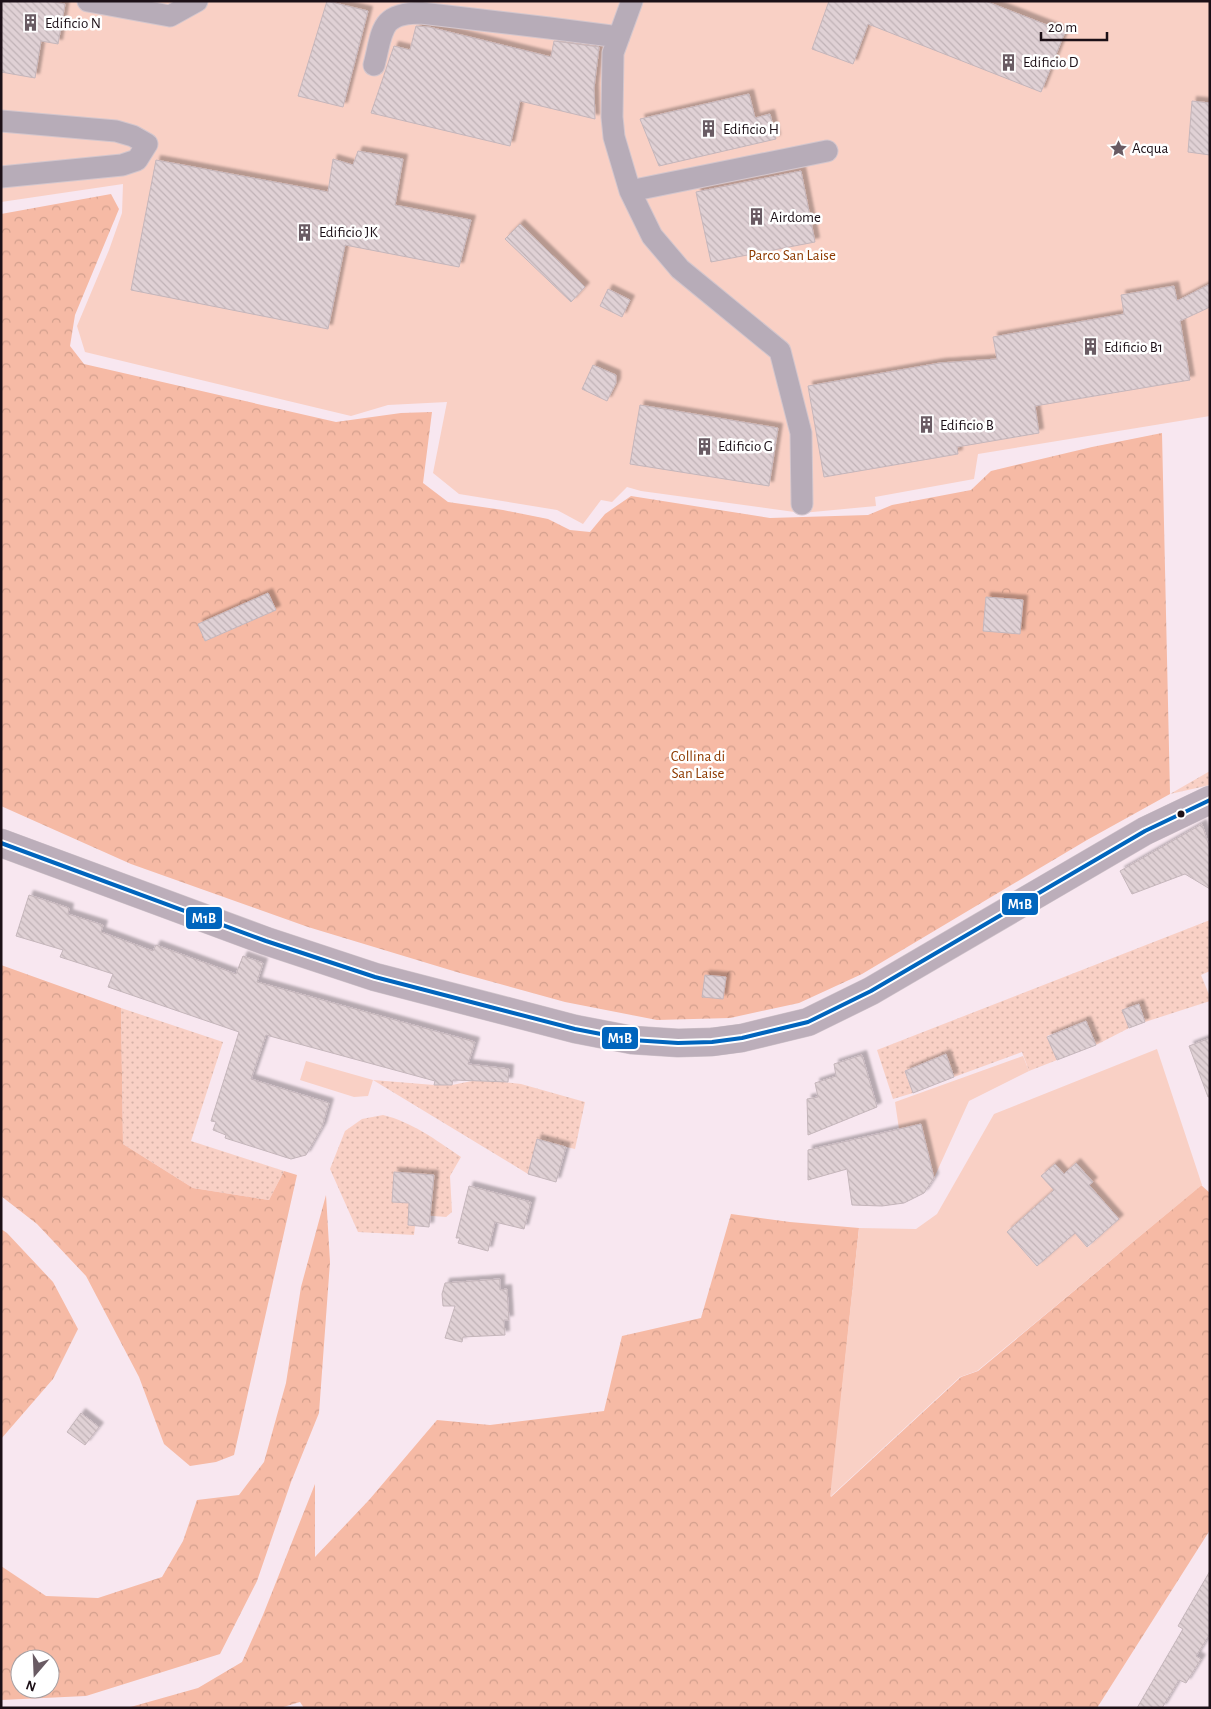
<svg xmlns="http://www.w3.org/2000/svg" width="1211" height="1709" font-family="'Alegreya Sans',sans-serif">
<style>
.grass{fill:url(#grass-dots);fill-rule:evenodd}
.forest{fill:url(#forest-crowns);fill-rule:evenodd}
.park{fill:#f9d0c5;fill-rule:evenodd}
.building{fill:url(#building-back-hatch);stroke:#c5b6bb;filter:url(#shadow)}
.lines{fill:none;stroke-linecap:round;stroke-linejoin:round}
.street-casing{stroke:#d3c6cd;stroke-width:23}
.primary-casing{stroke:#d3c6cd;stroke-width:29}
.street{stroke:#b7acb8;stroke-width:21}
.primary{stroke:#bcaeba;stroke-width:28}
.bus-1-casing{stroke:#fff;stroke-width:8}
.bus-1{stroke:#0065bd;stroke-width:4}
.bus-dot{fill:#1c1017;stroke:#fff;stroke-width:2}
.labels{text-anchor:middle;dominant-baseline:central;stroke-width:5;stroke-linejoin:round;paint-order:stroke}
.poi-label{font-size:15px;fill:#1c1017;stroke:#fff;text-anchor:start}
.park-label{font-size:15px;fill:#8d3a00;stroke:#fff}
.line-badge{stroke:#fff;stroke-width:2}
.badge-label{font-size:14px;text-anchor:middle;font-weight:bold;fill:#fff}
</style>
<defs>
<pattern id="grass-dots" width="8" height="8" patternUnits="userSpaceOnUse" patternTransform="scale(1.25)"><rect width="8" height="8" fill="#f9d0c5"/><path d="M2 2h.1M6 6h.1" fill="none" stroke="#d5b2a8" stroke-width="1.8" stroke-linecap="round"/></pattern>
<pattern id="forest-crowns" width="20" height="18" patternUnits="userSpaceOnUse" patternTransform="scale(1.25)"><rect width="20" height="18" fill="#f6baa5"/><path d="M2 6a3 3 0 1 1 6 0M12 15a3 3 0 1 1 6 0" fill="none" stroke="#d29f8d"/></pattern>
<pattern id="building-back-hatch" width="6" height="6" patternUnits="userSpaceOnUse" patternTransform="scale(1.25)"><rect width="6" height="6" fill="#e0d1d5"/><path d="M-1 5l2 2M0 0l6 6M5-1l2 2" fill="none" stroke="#c0b2b6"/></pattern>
<filter id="shadow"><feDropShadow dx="4.5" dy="-4.5" stdDeviation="1" flood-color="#0004"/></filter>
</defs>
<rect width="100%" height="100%" fill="#f8e7f0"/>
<!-- grass -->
<path class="grass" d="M1210,771V785L1170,794Z
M1210,920V971L1201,975L1210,997V1001L1145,1022L1139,1004L1123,1010L1129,1028L1096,1045L1086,1021L1047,1036L1057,1060L1029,1071L1022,1052L954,1077L945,1055L905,1071L913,1093L893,1099L877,1050Z
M121,1008L223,1042L191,1141L284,1171L269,1200L193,1188L123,1144Z
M373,1080L434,1085H452L472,1081H497L521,1084L585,1102L575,1149L537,1140L528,1174Z
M383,1115C412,1122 436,1140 461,1157L450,1176L452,1212L446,1217L409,1214L408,1225L415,1226L414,1235L358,1232L330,1169L345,1131L362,1119ZM394,1172L422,1204L392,1202Z"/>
<!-- forest -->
<path class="forest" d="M111,194L119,209L75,315L70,346L84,364L336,422L401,413L432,412L423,483L448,502L503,510L548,519L570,530L590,532L605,514L631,496L770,518L868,515L892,505L971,490L991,471L1092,447L1162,433L1170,794L1087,840L862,974L799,1003L730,1018L657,1020L565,1002L460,973L308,927L131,864L1,806V214ZM269,594L276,610L205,641L198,624ZM986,597L1023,600L1020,634L983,631Z
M1,965L121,1008L123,1144L193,1188L269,1200L284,1171L297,1175L234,1455L216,1462L190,1466L164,1444L139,1377L86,1276L37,1224L1,1196Z
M1201,1185L1210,1193V1530L1097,1708H304L300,1702L280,1708H127L198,1688L242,1662L263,1615L315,1484V1557L369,1500L437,1420L490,1425L604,1411L622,1336L701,1318L731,1214L790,1222L859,1228L831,1497L961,1377L978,1371Z
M326,1195L330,1262L319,1413L291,1482L257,1581L220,1654L86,1696L1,1700V1566L46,1596L98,1598L162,1577L183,1541L197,1500L239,1495L264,1462L286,1383L301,1287ZM20,1659H50V1689H20Z
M1,1229L7,1233L53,1282L78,1329L53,1379L1,1439Z"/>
<!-- park -->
<path class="park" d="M1,1H1210V416L978,454L974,479L875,497L876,506L802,513L641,491L627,487L612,502L601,500L583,524L557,510L459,494L433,473L447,402L388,405L351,416L85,352L77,326L109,250L122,213L123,184L1,202Z
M1157,1049L1202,1185L977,1371L960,1377L830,1497L859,1228L916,1229L937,1214L994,1114ZM1076,1163L1093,1182L1089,1185L1119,1219L1088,1247L1075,1233L1037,1266L1007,1232L1054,1190L1042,1176L1064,1174Z
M1023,1056L1029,1071L969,1101L934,1178L921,1124L899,1129L895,1102Z
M306,1061L373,1080L368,1096L354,1097L300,1080Z"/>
<!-- building -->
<path class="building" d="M1,1H48L65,4L58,44L41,41L35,78L1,72Z
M327,1L368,11L343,107L298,96Z
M829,1H985L1065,32L1041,92L868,24L853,64L812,49Z
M416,26L429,27L551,57L554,41L599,47L594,88L595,119L520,101L510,146L371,113L394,46L410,50Z
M749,94L755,118L770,114L776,139L659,166L640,119Z
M1192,101L1210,103V155L1188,152Z
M358,151L403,159L395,205L471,220L459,267L345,245L328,329L131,290L156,160L328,192L333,159L353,165Z
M801,171L815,242L711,262L696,192Z
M520,224L585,287L571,302L505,239Z
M1210,284V307L1180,321L1190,380L1035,406L1039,433L957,447L958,454L824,477L808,386L940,363L997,359L993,337L1124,314L1121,295L1174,286L1177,301Z
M608,289L630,300L622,317L600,306Z
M593,365L616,375V383L607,401L582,389Z
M640,405L778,428L769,486L630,464Z
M268,593L276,610L205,641L198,624Z
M986,597L1023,600L1020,634L983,631Z
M1202,824L1210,849V889L1185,874L1132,894L1120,871Z
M29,895L69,908L68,914L103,925L101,932L153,951L156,945L236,974L243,956L263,963L257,982L475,1042L468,1064L509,1069L508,1082L453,1080L452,1085H434L435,1081L266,1035L251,1079L329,1103L322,1127L306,1155L291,1159L225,1138L226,1135L213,1130L216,1122L211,1121L239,1032L108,987L113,974L60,957L63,950L16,936Z
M705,975L726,977L723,999L702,997Z
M1139,1004L1145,1022L1129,1028L1122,1010Z
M1086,1021L1096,1045L1057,1060L1047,1037Z
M1210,1038V1097H1208L1189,1046Z
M946,1054L954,1077L913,1093L905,1071Z
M862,1055L877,1107L808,1135L807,1099L818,1097L815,1083L836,1076L834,1064Z
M921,1124L934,1178L924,1193L904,1203L882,1206L852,1205L847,1169L808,1180V1150Z
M537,1139L566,1147L556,1182L528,1174Z
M1076,1163L1093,1182L1089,1185L1119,1219L1087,1247L1075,1233L1037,1266L1007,1232L1054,1190L1041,1176L1055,1164L1064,1174Z
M394,1172L434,1175L429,1227L408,1225L409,1203L392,1202Z
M469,1186L531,1202L524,1229L495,1222L488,1251L458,1243L460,1238H456Z
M500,1279V1290L507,1289L509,1320H504L505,1335L463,1337L462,1342L445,1338L455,1306H443L442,1294L445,1283Z
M81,1413L99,1427L85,1445L67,1432Z
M1210,1571V1634L1196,1656L1201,1659L1186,1683L1179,1680L1162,1708H1137L1183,1629L1178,1626Z"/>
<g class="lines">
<defs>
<path id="street" d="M88,1L170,16L197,1
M632,1L613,53L612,117L614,137L630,191L652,236L680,269L780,351L801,433L802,504
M374,65C383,31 379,13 421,13L549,28L619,37
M1,121L116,131L133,136L147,144L137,160L122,165L1,177
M630,191L827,151"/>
<path id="primary" d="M1,843L266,941L375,977L575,1029L632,1040L678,1043L712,1042L742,1038L808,1022L871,991L1145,831L1210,800"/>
</defs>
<!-- street casing -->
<use href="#street" class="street-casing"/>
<!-- primary casing -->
<use href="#primary" class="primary-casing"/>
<!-- street -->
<use href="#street" class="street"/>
<!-- primary -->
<use href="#primary" class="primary"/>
<defs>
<path id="bus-1" d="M1,843L266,941L375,977L575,1029L632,1040L678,1043L712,1042L742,1038L808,1022L871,991L1145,831L1210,800"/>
</defs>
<!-- bus-1 casing -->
<use href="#bus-1" class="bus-1-casing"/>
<!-- bus-1 -->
<use href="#bus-1" class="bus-1"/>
</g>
<!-- icons -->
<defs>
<symbol id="building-bare" viewBox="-9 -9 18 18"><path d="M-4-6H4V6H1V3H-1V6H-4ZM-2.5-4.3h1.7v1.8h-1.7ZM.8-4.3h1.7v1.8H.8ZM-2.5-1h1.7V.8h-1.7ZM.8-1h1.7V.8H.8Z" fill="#695b63" stroke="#fff" stroke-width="2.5" paint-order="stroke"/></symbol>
<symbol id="sight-bare" viewBox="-9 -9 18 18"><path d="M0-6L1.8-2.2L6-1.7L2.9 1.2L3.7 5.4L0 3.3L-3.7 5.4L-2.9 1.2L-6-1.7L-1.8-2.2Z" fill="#695b63" stroke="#fff" stroke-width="2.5" paint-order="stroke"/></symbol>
</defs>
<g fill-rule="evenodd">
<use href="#building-bare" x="18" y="10" width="25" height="25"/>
<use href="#building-bare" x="996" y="50" width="25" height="25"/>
<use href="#building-bare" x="696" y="116" width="25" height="25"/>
<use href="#sight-bare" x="1106" y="136" width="25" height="25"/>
<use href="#building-bare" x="744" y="204" width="25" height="25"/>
<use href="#building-bare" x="292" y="220" width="25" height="25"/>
<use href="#building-bare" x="1078" y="334" width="25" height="25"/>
<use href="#building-bare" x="914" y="412" width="25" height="25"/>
<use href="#building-bare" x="692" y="434" width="25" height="25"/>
</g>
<!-- markers -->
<circle class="bus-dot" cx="1181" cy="814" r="4.5"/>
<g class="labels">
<!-- poi labels -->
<g class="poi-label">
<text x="45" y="23">Edificio N</text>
<text x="1023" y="62">Edificio D</text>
<text x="723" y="129">Edificio H</text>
<text x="1132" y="148">Acqua</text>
<text x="770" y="217">Airdome</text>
<text x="319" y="232">Edificio JK</text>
<text x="1104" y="347">Edificio B1</text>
<text x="940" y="425">Edificio B</text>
<text x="718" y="446">Edificio G</text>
</g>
<!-- park labels -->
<g class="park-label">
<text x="792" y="255">Parco San Laise</text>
<text x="698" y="756">Collina di<tspan x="698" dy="17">San Laise</tspan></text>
</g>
</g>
<g class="line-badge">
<rect x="1001" y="892" width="38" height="24" rx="5" fill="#0065bd"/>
<rect x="185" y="906" width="38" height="24" rx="5" fill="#0065bd"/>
<rect x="601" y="1026" width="38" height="24" rx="5" fill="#0065bd"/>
</g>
<g class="badge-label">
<text x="1020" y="909">M1B</text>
<text x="204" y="923">M1B</text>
<text x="620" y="1043">M1B</text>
</g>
<!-- border -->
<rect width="1211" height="1709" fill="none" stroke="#1c1017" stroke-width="5"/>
<!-- north arrow -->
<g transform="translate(35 1674) rotate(199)"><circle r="24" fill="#ffffff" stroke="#a49fa2"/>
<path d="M0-4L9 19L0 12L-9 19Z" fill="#695b63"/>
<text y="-8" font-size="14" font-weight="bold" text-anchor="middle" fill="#1c1017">N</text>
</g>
<!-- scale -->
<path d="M1041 32v8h66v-8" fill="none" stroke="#1c1017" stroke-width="2.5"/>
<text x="1048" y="32" font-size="15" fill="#1c1017" stroke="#ffffff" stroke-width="4" paint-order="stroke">20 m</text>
</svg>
